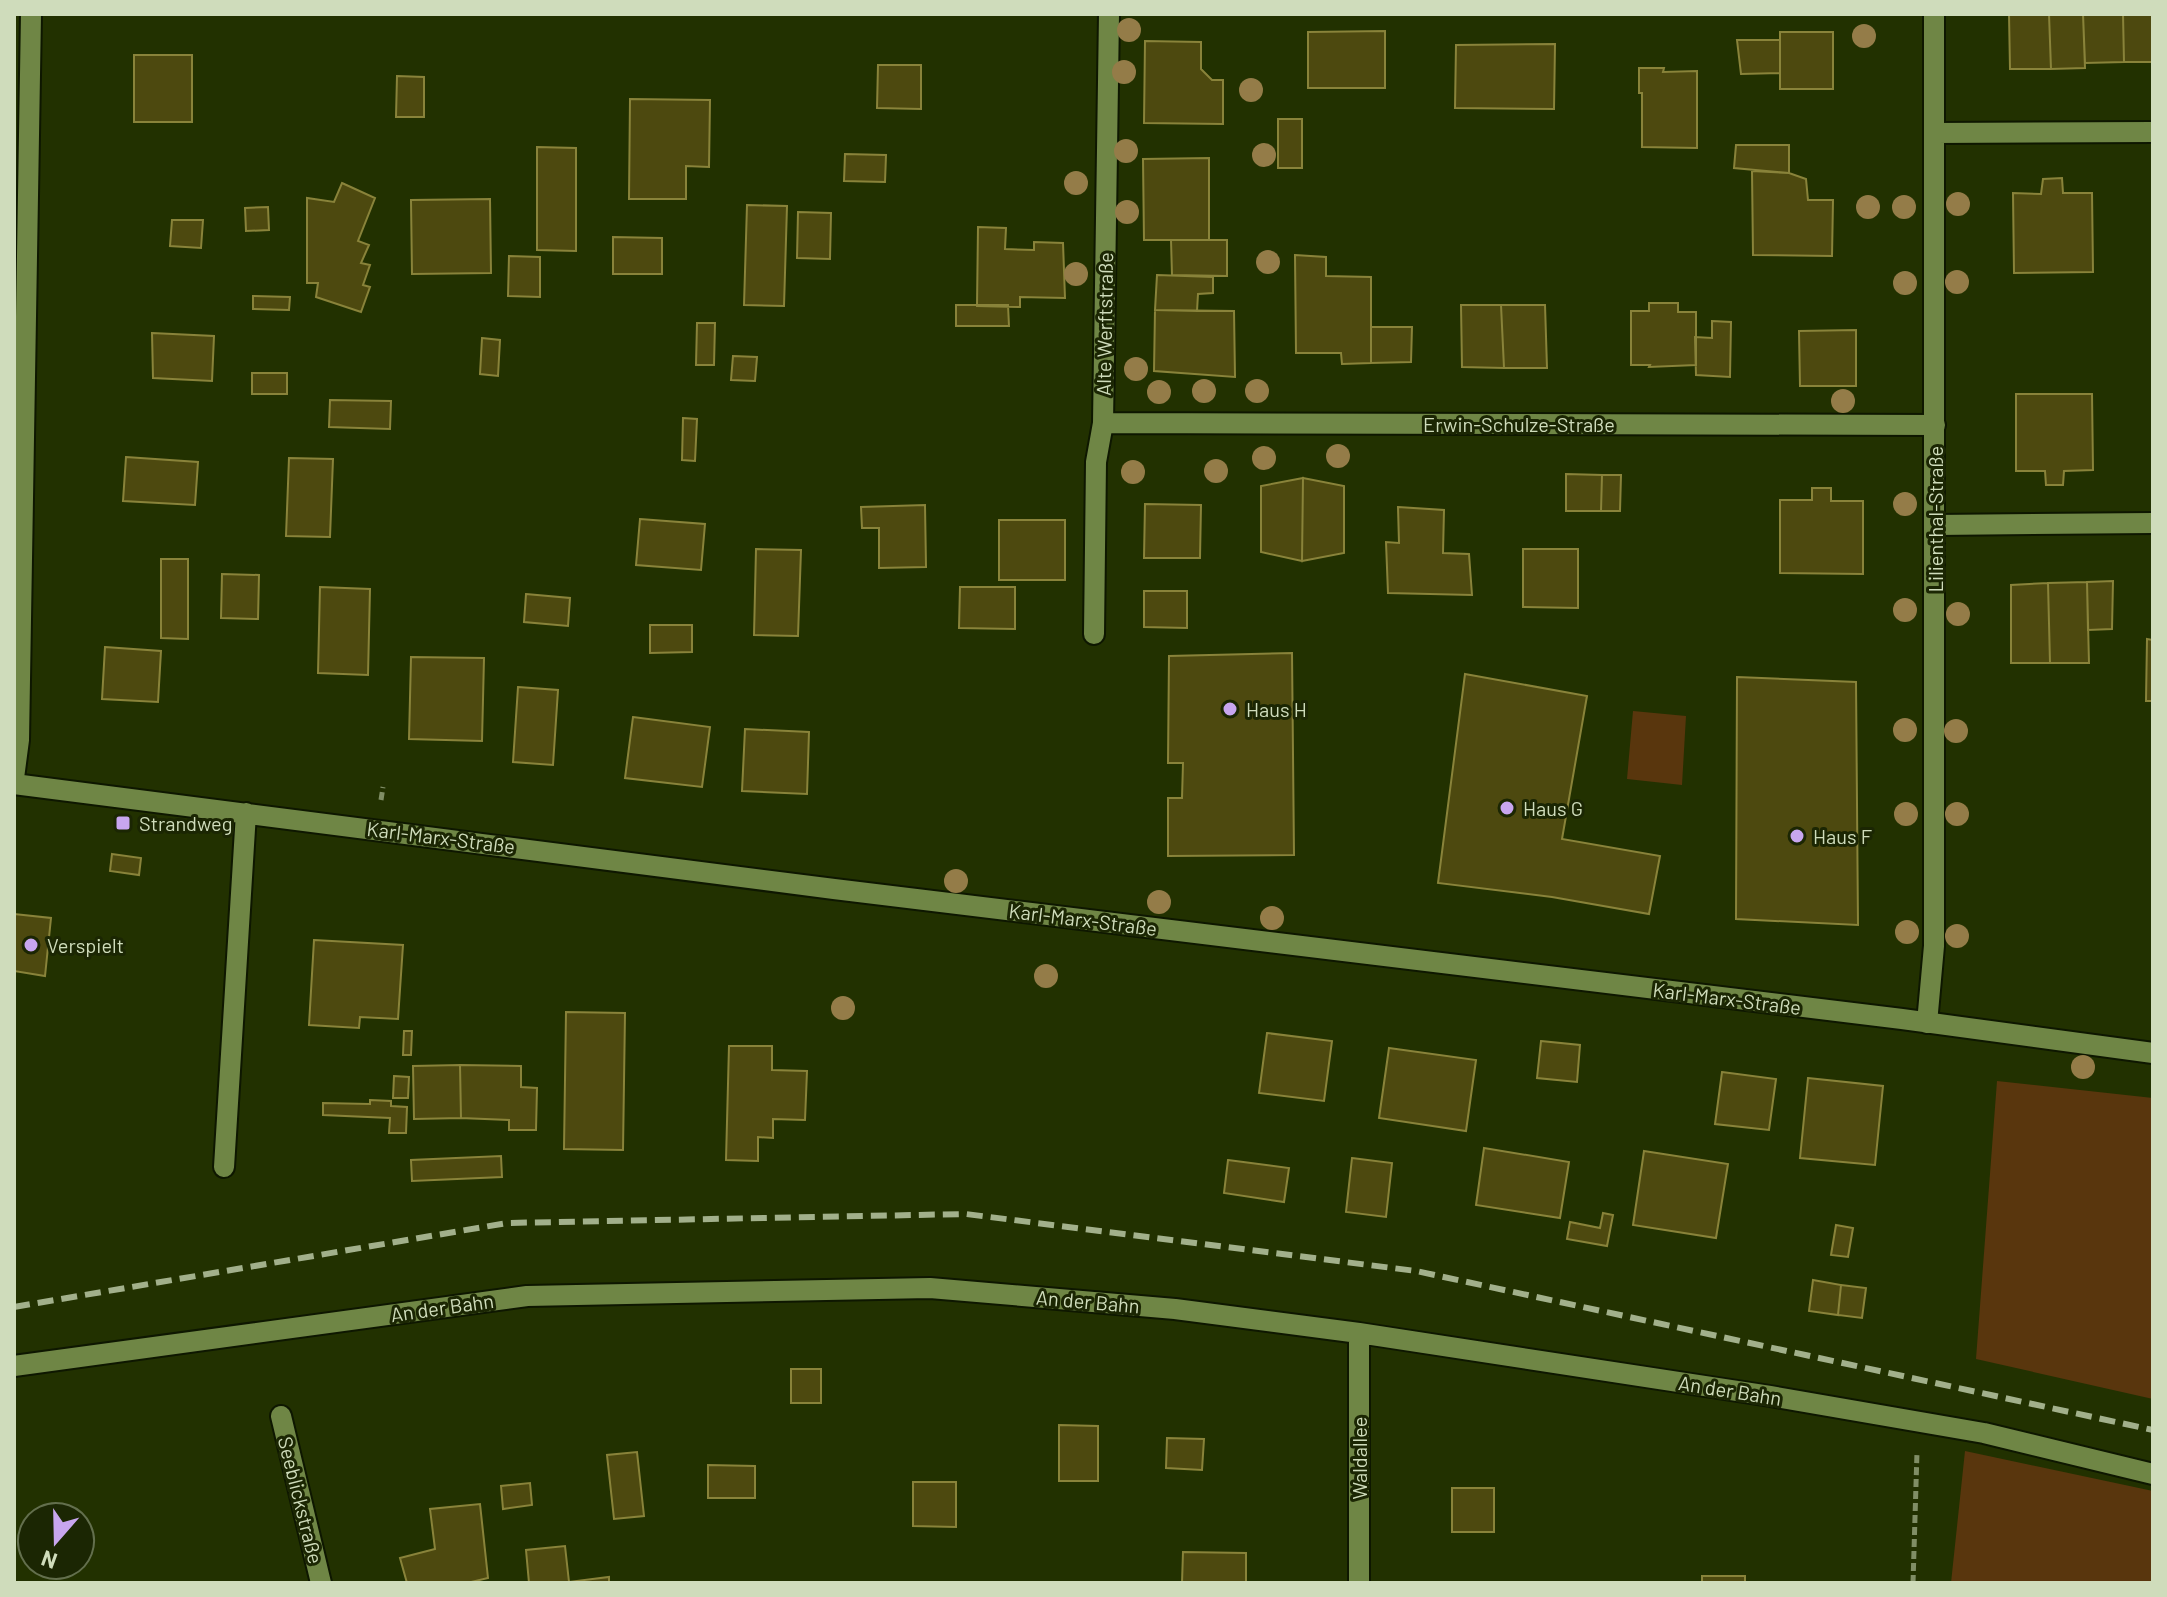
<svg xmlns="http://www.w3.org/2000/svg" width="2167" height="1597" font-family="Barlow,sans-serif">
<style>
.green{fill:#59360d}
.building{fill:#4d490f;stroke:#89833a;stroke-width:2}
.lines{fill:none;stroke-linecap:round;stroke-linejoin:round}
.minor-casing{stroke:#0e1700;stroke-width:24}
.path{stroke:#808e65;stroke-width:5;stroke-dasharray:8 4;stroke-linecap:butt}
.minor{stroke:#6f8645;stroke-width:20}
.rail{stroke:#a2b08b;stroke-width:6;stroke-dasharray:16 8;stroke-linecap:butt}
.tree{fill:#947c48}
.poi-dot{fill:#c8a6ef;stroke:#1b2603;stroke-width:3}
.labels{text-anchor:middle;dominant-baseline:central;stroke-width:6;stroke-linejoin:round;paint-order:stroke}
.street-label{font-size:20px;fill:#cfdcbb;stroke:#1b2603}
.poi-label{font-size:20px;fill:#cfdcbb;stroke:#1b2603;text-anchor:start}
</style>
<rect width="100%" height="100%" fill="#223100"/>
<!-- green -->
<path class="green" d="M1633,711L1686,716L1682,785L1627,779Z
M1997,1081L2153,1098V1399L1976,1359Z
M1965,1451L2153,1491V1583H1951Z"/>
<!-- building -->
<path class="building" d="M2009,14H2049L2051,69H2010Z
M2049,14H2083L2085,68L2051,69Z
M2083,14H2123L2124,62L2085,63Z
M2123,14H2153V62H2124Z
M1385,31V88H1308V32Z
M1780,32H1833V89H1780Z
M1737,40H1780V73L1741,74Z
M1145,41L1201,42V69L1212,80H1223V124L1144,123Z
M1555,44L1554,109L1455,108L1456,45Z
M134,55H192V122H134Z
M878,65H921V109L877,108Z
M1639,68H1664L1663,72L1697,71V148L1642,147V93H1639Z
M397,76L424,77V117H396Z
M630,99L710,100L709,167L686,166V199H629Z
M1278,119H1302V168H1278Z
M1736,145H1789V173L1734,168Z
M537,147L576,148V251L537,250Z
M845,154L886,155L885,182L844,181Z
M1209,158V240H1144L1143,159Z
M1752,171L1789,173L1806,179L1808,200H1833L1832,256L1753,255Z
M2062,178L2063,193H2092L2093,272L2014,273L2013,193L2041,194L2043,179Z
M342,183L375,198L358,241L369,245L361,263L370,265L363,285L370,287L361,312L316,297L318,283H307V198L334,202Z
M490,199L491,273L412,274L411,200Z
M747,205L787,206L784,306L744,305Z
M268,207L269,230L246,231L245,208Z
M798,212L831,213L830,259L797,258Z
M172,220H203L201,248L170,246Z
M978,227L1006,228L1005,249L1034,250V242L1063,243L1065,298L1020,297V307L977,306Z
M613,237L662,238V274H613Z
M1171,240H1227V276L1172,275Z
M1295,255L1326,257V276L1371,277V363L1342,364L1341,353H1296Z
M509,256L540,257V297L508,296Z
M1157,275L1213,277V293L1198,294L1197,311L1155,310Z
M253,296L290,297L289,310L253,309Z
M1649,303H1678V312H1696V365L1649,367L1650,365H1631V311H1649Z
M956,305H1008L1009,326H956Z
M1461,305H1501L1504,368L1462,367Z
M1501,305H1545L1547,368H1504Z
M1155,310L1234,311L1235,377L1154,371Z
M1712,321L1731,322L1730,377L1696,375L1695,337L1712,338Z
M697,323H715L714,365H696Z
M1371,327H1412L1411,362L1371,363Z
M1856,330V386H1800L1799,331Z
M152,333L214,336L212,381L153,378Z
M482,338L500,340L498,376L480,374Z
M733,356L757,357L755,381L731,380Z
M252,373H287V394H252Z
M2016,394H2092L2093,470L2064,471L2063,485H2046L2045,471H2016Z
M330,400L391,401L390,429L329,427Z
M683,418L697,419L695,461L682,460Z
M126,457L198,462L195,505L123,501Z
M289,458L333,459L330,537L286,536Z
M1566,474L1602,475L1601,511H1566Z
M1602,475H1621L1620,511H1601Z
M1303,478L1302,561L1261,552V486Z
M1303,478L1344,486V553L1302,561Z
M1812,488H1831V501H1863V574L1780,573V500H1812Z
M1145,504L1201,505L1200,558H1144Z
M925,505L926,567L879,568V528H862L861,507Z
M1398,507L1444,510L1443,553L1469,554L1472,595L1388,593L1386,542L1399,543Z
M640,519L705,524L701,570L636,565Z
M999,520H1065V580H999Z
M756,549L801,550L798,636L754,635Z
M1523,549H1578V608L1523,607Z
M161,559H188V639L161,638Z
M222,574L259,575L258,619L221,618Z
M2113,581L2112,629L2088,630L2087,582Z
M2087,582L2089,663H2050L2048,583Z
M2048,583L2050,663H2011V585Z
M320,587L370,589L368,675L318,673Z
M960,587H1015V629L959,628Z
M1144,591H1187V628L1144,627Z
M526,594L570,598L568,626L524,622Z
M650,625H692V652L650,653Z
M2147,639L2153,640V701H2146Z
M105,647L161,651L158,702L102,699Z
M1292,653L1294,855L1168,856V798H1182L1183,763H1168L1169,656Z
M411,657L484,658L482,741L409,739Z
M1465,674L1587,696L1562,839L1660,856L1649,914L1552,897L1438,883Z
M1737,677L1856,682L1858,925L1736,919Z
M518,687L558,690L553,765L513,762Z
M633,717L710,727L702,787L625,778Z
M745,729L809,732L807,794L742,791Z
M112,854L141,858L139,875L110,871Z
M14,914L51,918L45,976L14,971Z
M314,940L403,945L398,1019L360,1017L359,1028L309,1025Z
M566,1012L625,1013L623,1150L564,1149Z
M404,1031H412L411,1055H403Z
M1267,1033L1332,1041L1324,1101L1259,1093Z
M1541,1041L1580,1045L1577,1082L1537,1078Z
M729,1046H772V1070L807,1071L805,1120L773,1119V1138L758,1137V1161L726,1160Z
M1389,1048L1476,1060L1466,1131L1379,1118Z
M460,1065L461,1118L414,1119L413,1066Z
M460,1065L521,1066V1087L537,1088L536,1130H509V1120L461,1118Z
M1722,1072L1776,1079L1769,1130L1715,1124Z
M394,1076L409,1077L408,1098H393Z
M1808,1078L1883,1086L1875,1165L1800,1158Z
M370,1100L391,1101V1106L407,1107L406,1133H389L390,1118L323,1115V1103L370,1104Z
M1484,1148L1569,1162L1560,1218L1476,1205Z
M1644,1151L1728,1164L1716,1238L1633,1225Z
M501,1156L502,1177L412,1181L411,1160Z
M1352,1158L1392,1163L1386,1217L1346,1212Z
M1228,1160L1289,1168L1284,1202L1224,1193Z
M1603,1213L1613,1215L1607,1246L1567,1239L1570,1222L1600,1228Z
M1836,1225L1853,1228L1848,1257L1831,1255Z
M1813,1280L1841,1285L1838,1315L1809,1311Z
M1841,1285L1866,1288L1862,1318L1838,1315Z
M791,1369H821V1403H791Z
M1059,1425L1098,1426V1481H1059Z
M1167,1438L1204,1439L1202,1470L1166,1468Z
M637,1452L644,1516L614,1519L607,1455Z
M708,1465L755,1466V1498H708Z
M913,1482H956V1527L913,1526Z
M530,1483L532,1505L503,1509L501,1486Z
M1452,1488H1494V1532H1452Z
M480,1504L488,1578L467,1583H407L400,1558L435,1549L430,1509Z
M565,1546L569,1582L609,1577V1583H529L526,1550Z
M1183,1552L1246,1553V1583H1182Z
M1702,1576H1745V1583H1702Z"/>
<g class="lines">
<defs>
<path id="minor" d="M1934,133L2153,132
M1103,423L1935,425
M1935,525L2153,523
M1094,634L1096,462L1103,423L1109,14
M14,778L19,740L31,14
M14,784L834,889L1902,1019L2153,1053
M1927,1023L1934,946V14
M224,1167L246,813
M1359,1333V1583
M14,1366L527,1296L930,1288L1175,1309L1359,1333L1770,1396L1984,1433L2153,1474
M281,1416L321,1583"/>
</defs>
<!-- minor casing -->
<use href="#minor" class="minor-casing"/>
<!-- path -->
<path class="path" d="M381,800L383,787
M1913,1583L1917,1452"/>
<!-- minor -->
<use href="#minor" class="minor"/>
<!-- rail -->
<path class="rail" d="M14,1307L507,1223L966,1214L1416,1271L2153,1430"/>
</g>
<!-- trees -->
<g class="tree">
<circle cx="1129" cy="30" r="12"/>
<circle cx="1864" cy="36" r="12"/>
<circle cx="1124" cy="72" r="12"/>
<circle cx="1251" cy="90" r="12"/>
<circle cx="1126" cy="151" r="12"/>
<circle cx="1264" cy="155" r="12"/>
<circle cx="1076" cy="183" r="12"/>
<circle cx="1958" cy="204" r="12"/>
<circle cx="1868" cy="207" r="12"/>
<circle cx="1904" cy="207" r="12"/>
<circle cx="1127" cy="212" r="12"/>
<circle cx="1268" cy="262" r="12"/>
<circle cx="1076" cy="274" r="12"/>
<circle cx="1957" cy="282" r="12"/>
<circle cx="1905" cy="283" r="12"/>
<circle cx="1136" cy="369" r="12"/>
<circle cx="1204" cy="391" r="12"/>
<circle cx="1257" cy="391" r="12"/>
<circle cx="1159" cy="392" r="12"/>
<circle cx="1843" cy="401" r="12"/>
<circle cx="1338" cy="456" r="12"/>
<circle cx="1264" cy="458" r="12"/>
<circle cx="1216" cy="471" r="12"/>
<circle cx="1133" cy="472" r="12"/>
<circle cx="1905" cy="504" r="12"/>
<circle cx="1905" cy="610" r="12"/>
<circle cx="1958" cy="614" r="12"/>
<circle cx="1905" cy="730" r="12"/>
<circle cx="1956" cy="731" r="12"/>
<circle cx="1906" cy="814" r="12"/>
<circle cx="1957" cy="814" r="12"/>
<circle cx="956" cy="881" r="12"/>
<circle cx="1159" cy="902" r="12"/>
<circle cx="1272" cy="918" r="12"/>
<circle cx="1907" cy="932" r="12"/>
<circle cx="1957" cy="936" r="12"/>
<circle cx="1046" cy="976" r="12"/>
<circle cx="843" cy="1008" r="12"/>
<circle cx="2083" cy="1067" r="12"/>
</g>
<!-- markers -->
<g class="poi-dot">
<circle cx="1230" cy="709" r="8"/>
<circle cx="1507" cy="808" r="8"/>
<rect x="115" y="815" width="16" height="16" rx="4"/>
<circle cx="1797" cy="836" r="8"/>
<circle cx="31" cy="945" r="8"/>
</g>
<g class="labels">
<!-- street labels -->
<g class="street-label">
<text transform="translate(1104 324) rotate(-89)">Alte Werftstraße</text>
<text x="1519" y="424">Erwin-Schulze-Straße</text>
<text transform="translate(1935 519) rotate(-90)">Lilienthal-Straße</text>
<text transform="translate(441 837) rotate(7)">Karl-Marx-Straße</text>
<text transform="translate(1083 919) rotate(7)">Karl-Marx-Straße</text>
<text transform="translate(1727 998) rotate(7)">Karl-Marx-Straße</text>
<text transform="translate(1088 1301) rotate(5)">An der Bahn</text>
<text transform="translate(442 1307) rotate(-8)">An der Bahn</text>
<text transform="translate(1730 1390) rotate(9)">An der Bahn</text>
<text transform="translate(1359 1458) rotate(-90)">Waldallee</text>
<text transform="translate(301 1500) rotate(76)">Seeblickstraße</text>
</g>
<!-- poi labels -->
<g class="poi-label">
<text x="1246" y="709">Haus H</text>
<text x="1523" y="808">Haus G</text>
<text x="139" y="823">Strandweg</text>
<text x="1813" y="836">Haus F</text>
<text x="47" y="945">Verspielt</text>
</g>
</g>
<!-- border -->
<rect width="2167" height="1597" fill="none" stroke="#cfdcbb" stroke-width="32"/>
<!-- north arrow -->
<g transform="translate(56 1541) rotate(200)"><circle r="38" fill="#1b2603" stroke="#636f4d" stroke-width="2"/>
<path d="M0-6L14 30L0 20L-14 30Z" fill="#c8a6ef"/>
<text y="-12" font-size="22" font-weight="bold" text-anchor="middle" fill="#cfdcbb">N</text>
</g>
</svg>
